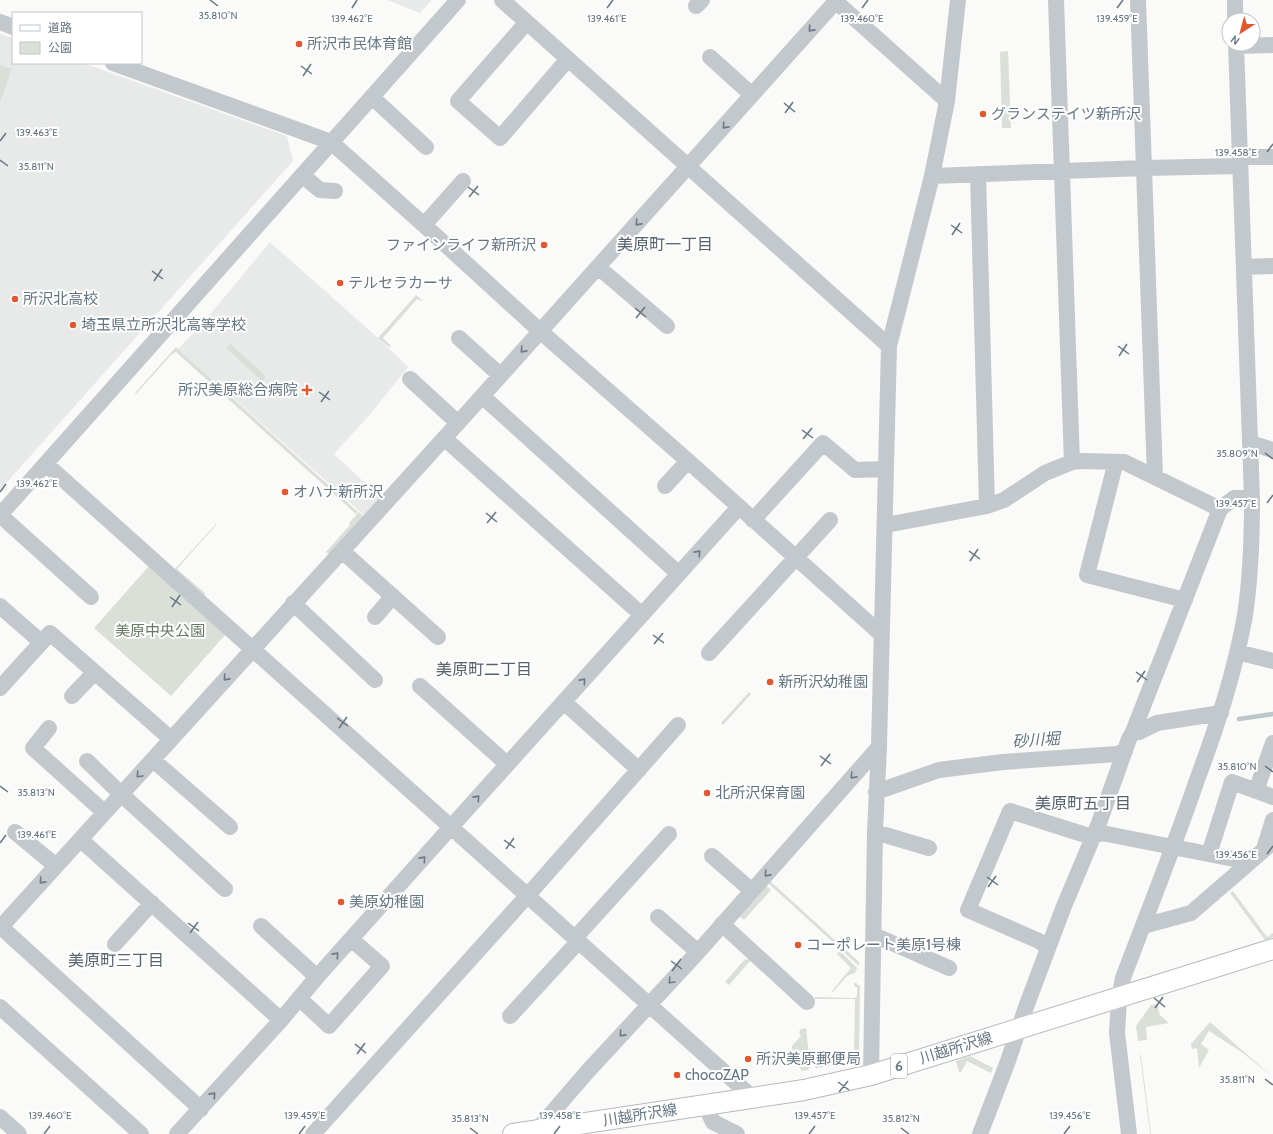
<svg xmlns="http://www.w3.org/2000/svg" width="1273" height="1134" font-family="Cabin,'Noto Sans JP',sans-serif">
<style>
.built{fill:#e8e9e9}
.green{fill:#dadfd7}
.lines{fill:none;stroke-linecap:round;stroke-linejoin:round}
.stream{stroke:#bbc7cb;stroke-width:4.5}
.major-casing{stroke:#b5babe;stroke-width:22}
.minor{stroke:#c3c8cc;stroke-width:16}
.major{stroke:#fff;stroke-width:20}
.oneway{stroke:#6a7a87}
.ticks{fill:none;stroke:#657683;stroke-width:1.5}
.poi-dot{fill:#e4572e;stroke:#fff;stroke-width:1.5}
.labels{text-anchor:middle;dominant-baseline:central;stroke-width:4;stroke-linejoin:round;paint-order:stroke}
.shield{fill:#fff;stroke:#939fa8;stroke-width:1}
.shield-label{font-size:14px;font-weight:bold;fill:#657683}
.poi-label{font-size:15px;fill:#657683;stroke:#fff;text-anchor:start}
.park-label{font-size:15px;fill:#687a64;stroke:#fff}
.street-label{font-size:15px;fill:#657683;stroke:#fff}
.neighbourhood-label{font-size:16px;fill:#57646e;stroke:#fff}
.water-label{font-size:16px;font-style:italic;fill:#60757c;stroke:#fff}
.ticks-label{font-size:10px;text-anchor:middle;fill:#657683;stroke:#fff;stroke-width:4;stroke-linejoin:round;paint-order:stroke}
</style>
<rect width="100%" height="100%" fill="#fafaf8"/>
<!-- built -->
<path class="built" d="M387,0H432L420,13Z
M0,34L13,38V63H83L287,136L293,161L0,490Z
M270,242L377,337L408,367L372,412L334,454L380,497L364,515L178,349L202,324Z"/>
<!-- green -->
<path class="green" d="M1008,51L1011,128H1002L1000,52Z
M0,65L12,69L0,102Z
M416,295L423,301H421L417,299L383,338L391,346L389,347L378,338Z
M230,344L265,375V378L262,381L226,348Z
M176,347L358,512L356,514L176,352L171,355L136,394L135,393Z
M359,512L363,516L329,554L326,552L350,525L349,523Z
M216,524H217L177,569L206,594L204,595L175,569Z
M149,566L226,634L171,696L94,628Z
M749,692L751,694L723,725L721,723Z
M769,880L859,962V966L767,882Z
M767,886L771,890L744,920L739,916Z
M1233,891L1267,937L1273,933V937L1265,940L1230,893Z
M838,952H841L857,968L855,973L847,976L833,992L832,991L851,968L837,954Z
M749,958L751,960L729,985L725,982L745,959L747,960Z
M854,983H857V985H860L859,1060L817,1068L814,1066L813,1057L816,1055H854L855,999H815V997L855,998L857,996V987L854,986Z
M1157,1004L1160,1015L1169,1023L1146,1027L1147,1040L1138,1041L1136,1026L1151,1005Z
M1210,1022L1273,1077L1243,1053L1209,1031L1201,1044L1209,1050L1199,1068L1197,1048L1192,1049L1191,1044Z
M806,1028L810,1066L808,1070L802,1071C798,1067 800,1062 801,1057L792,1049V1046L801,1036L799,1032L801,1029Z
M1140,1055H1141L1151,1134H1150Z
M970,1056L993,1068L991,1073L967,1061L961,1072H959L956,1061Z"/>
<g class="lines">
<!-- stream -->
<path class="stream" d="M1239,719L1273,714"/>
<defs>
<path id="major" d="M513,1134L804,1090L871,1075L1273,949"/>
</defs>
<!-- major casing -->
<use href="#major" class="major-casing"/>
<!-- minor -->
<path class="minor" d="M502,0L889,346
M834,0L947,101
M1056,0L1072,462
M1138,0L1155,477
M1235,0V20
M696,6L702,0
M0,22L13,27
M526,23L458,101L500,138L568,59
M1236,46L1273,45
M710,57L752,95
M113,63L331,142L424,225L540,331L688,461L881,634
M372,97L426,147
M1239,157H1273
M978,174L987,506
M302,175L320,190L335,191
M932,176L1144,168L1240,166
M424,225L463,181
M598,267L667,326
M1244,267L1273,266
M459,338L500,375
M410,379L458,423
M482,396L679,574
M444,438L642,615
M1250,443L1273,450
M1114,462V469L1087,575L1185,600
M46,464L752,1097
M665,486L688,461
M0,515L458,0
M0,515L91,597
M753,520L823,443L855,470L885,469
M886,525L987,506L1004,500L1045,473L1072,462L1082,461L1124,462L1220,509
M342,551L438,637
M293,603L375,680
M0,606L41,642
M375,617L393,596
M1237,652L1273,661
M709,653L830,520
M420,686L507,764
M0,688L50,633L171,739
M72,696L94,673
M564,702L639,770
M49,728L33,748L104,812
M1133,732H1139L1157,723L1221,713
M153,760L230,827
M87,761L121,794L225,889
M1256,791L1273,743
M876,792L939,770L1003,762L1117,754L1125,751
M15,832L56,866
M875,832L929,848
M81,840L281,1020
M1264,849L1273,820
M1209,854L1232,782L1273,797
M712,856L752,891
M658,917L698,952
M722,924L807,1002
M261,926L317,977
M1143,926L1191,913L1273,842
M1,927L201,1109
M0,928L458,423L837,0
M874,935L949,968
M575,938L669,834
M115,944L152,903
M1048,948L1039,941L968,910L1010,811L1092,837L1100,833L1107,834L1249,862
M299,998L329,1026L382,966L351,939
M0,1007L141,1134
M510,1016L578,942
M871,1075L875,832L879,747L889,346L932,176L947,101L958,0
M705,1105L713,1122L737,1134
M0,1117L19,1134
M537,1130L588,1071L698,952L879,747
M177,1134L281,1020L317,977L451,827L739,507
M313,1134L528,895L678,725
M980,1134L1008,1061L1026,1007L1064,906L1099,823L1129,739L1133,732L1220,509L1234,498H1252
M1129,1134L1117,1033L1119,998L1123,978C1148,912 1174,847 1197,780C1217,726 1235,672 1245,615C1251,576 1252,537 1252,498L1236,44"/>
<!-- major -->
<use href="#major" class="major"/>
</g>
<!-- one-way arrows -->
<defs><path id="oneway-chevron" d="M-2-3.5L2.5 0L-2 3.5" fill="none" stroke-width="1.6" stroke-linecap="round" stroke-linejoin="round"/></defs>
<g class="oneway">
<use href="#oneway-chevron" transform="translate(811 29) rotate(132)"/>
<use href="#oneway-chevron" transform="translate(725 126) rotate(132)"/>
<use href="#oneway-chevron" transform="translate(638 223) rotate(132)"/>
<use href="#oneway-chevron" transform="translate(523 350) rotate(132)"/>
<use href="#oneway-chevron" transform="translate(698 553) rotate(-48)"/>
<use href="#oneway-chevron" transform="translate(226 678) rotate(132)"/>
<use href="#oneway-chevron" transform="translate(583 681) rotate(-48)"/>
<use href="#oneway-chevron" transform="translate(139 775) rotate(133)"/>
<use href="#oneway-chevron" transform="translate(853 776) rotate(132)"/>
<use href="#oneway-chevron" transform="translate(477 798) rotate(-48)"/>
<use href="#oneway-chevron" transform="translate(423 859) rotate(-48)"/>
<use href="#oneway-chevron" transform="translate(767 874) rotate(132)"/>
<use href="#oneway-chevron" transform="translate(42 881) rotate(132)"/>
<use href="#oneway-chevron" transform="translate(336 955) rotate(-48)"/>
<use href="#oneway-chevron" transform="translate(671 981) rotate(133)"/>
<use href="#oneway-chevron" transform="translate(622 1034) rotate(132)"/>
<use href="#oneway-chevron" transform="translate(213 1095) rotate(-48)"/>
</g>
<!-- ticks -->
<path class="ticks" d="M210,0L218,6M352,8L357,0M607,8L613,0M862,8L868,0M1117,8L1123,0M301,66L312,74M303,76L311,64M784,103L795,112M785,113L793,102M0,141L6,133M1267,152L1273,144M0,160L8,166M468,187L479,195M469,197L478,186M951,225L962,233M952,235L960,223M152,271L163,279M154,281L162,269M635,308L646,317M636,318L645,307M1118,346L1129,354M1119,356L1127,344M319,392L330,400M321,402L329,391M802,430L813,438M803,439L812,428M1265,453L1273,459M0,492L6,484M1267,503L1273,495M486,513L497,522M487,523L496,512M969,551L980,559M970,561L978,549M170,597L181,605M172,607L180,595M653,635L664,643M654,644L663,633M1136,672L1147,680M1137,682L1145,671M337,718L348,726M339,728L347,717M820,756L831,764M821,766L830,754M1265,766L1273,772M0,786L8,792M504,840L515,848M0,843L6,835M506,849L514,838M1267,854L1273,846M987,877L998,885M988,887L996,876M188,923L199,931M190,933L198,922M671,961L682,969M672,971L681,959M1154,998L1165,1007M1155,1008L1163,997M355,1044L366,1053M357,1054L365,1043M1265,1079L1273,1085M838,1082L849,1090M839,1092L848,1081M470,1128L478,1134M901,1128L909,1134M44,1134L50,1126M299,1134L305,1126M554,1134L560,1126M809,1134L815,1126M1064,1134L1070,1126"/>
<!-- markers -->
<g class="poi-dot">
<circle cx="299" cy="44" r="4"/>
<circle cx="983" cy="114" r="4"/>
<circle cx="544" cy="245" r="4"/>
<circle cx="340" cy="283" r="4"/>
<circle cx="15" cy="299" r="4"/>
<circle cx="73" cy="325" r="4"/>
<path d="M305 384h4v4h4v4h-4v4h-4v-4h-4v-4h4z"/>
<circle cx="285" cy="492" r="4"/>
<circle cx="770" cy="682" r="4"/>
<circle cx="707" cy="793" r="4"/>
<circle cx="341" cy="902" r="4"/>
<circle cx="798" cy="945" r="4"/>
<circle cx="748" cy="1059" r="4"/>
<circle cx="677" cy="1075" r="4"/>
</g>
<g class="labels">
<!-- shield labels -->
<rect class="shield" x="891" y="1054" width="16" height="24" rx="3"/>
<g class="shield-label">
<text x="899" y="1066">6</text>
</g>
<!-- poi labels -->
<g class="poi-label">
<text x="307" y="44">所沢市民体育館</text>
<text x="991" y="114">グランステイツ新所沢</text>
<text x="536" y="245" text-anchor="end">ファインライフ新所沢</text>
<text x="348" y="283">テルセラカーサ</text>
<text x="23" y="299">所沢北高校</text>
<text x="81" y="325">埼玉県立所沢北高等学校</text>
<text x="298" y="390" text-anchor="end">所沢美原総合病院</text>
<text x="293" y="492">オハナ新所沢</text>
<text x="778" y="682">新所沢幼稚園</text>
<text x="715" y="793">北所沢保育園</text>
<text x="349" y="902">美原幼稚園</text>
<text x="806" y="945">コーポレート美原1号棟</text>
<text x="756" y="1059">所沢美原郵便局</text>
<text x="685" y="1075">chocoZAP</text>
</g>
<!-- park labels -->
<g class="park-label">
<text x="160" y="631">美原中央公園</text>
</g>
<!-- street labels -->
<g class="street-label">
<text transform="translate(956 1048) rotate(-17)">川越所沢線</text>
<text transform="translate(640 1115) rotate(-9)">川越所沢線</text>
</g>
<!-- neighbourhood labels -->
<g class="neighbourhood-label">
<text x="665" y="244">美原町一丁目</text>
<text x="484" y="669">美原町二丁目</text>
<text x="1083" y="803">美原町五丁目</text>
<text x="116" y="960">美原町三丁目</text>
</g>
<!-- water labels -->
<g class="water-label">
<text transform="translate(1036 740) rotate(-4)">砂川堀</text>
</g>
</g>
<g class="ticks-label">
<text x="218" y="19">35.810°N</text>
<text x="607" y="22">139.461°E</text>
<text x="862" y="22">139.460°E</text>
<text x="1117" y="22">139.459°E</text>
<text x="352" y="22">139.462°E</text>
<text x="37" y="136">139.463°E</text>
<text x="1236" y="156">139.458°E</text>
<text x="36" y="170">35.811°N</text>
<text x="1237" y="457">35.809°N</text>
<text x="37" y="487">139.462°E</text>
<text x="1236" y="507">139.457°E</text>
<text x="1237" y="770">35.810°N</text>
<text x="36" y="796">35.813°N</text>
<text x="37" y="838">139.461°E</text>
<text x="1236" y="858">139.456°E</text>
<text x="1237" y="1083">35.811°N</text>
<text x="50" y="1119">139.460°E</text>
<text x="305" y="1119">139.459°E</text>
<text x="560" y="1119">139.458°E</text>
<text x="815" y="1119">139.457°E</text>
<text x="1070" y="1119">139.456°E</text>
<text x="470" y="1122">35.813°N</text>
<text x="901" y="1122">35.812°N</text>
</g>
<!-- legend -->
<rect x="12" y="12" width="130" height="52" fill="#ffffff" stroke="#c1c8cd"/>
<rect x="20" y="25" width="20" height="6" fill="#ffffff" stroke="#c1c8cd"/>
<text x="48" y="32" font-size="12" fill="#657683">道路</text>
<rect x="20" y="42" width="20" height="12" fill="#dadfd7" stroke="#c1c8cd"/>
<text x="48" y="52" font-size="12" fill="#657683">公園</text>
<!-- north arrow -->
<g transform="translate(1241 32) rotate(216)"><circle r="19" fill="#ffffff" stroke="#c1c8cd"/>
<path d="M0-3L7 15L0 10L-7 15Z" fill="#e4572e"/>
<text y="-6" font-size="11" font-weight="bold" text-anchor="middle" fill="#657683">N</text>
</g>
</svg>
